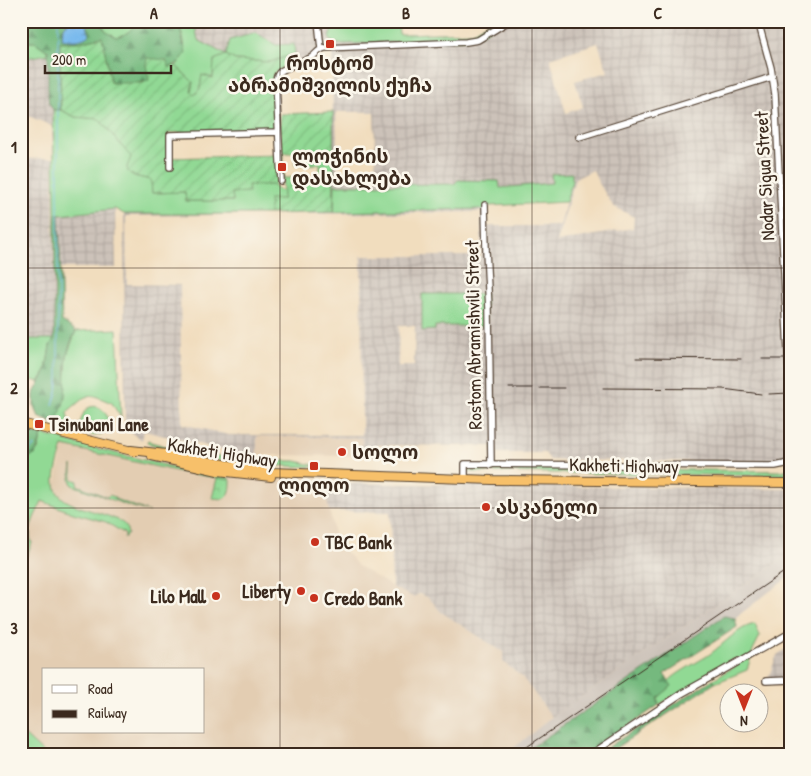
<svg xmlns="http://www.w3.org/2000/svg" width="811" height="776" font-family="'Patrick Hand','Noto Sans Georgian',sans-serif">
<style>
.built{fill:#e3cdb2;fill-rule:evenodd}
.industrial{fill:url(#industrial-grid);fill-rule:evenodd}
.railway{fill:#ccc2b9}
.grass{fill:#91d994;stroke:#668259}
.forest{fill:url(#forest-firs);stroke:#58724e}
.park{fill:url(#park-crowns);stroke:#668259}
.garden{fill:url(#garden-furrows);stroke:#668259;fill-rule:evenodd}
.water{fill:url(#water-ripples);stroke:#5a7286}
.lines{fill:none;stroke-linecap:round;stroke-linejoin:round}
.stream{stroke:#78b9ed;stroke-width:1}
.minor-casing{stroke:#564536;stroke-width:8}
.highway-casing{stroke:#564536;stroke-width:10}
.minor{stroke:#fff;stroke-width:5.5}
.highway{stroke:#f7c06b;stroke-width:8}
.rail{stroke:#3b2a1e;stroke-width:1}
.grid{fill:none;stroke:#3b2a1e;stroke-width:1;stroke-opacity:0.55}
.poi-dot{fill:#c8321e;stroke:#fbf7ec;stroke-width:2}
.labels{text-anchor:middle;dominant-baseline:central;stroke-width:5;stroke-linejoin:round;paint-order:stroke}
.poi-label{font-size:19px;font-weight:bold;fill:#3b2a1e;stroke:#fbf7ec;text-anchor:start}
.street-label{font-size:19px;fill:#3b2a1e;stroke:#fbf7ec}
.neatline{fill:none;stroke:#3b2a1e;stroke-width:2}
.grid-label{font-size:16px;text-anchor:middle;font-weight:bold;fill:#3b2a1e}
</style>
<defs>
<pattern id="industrial-grid" width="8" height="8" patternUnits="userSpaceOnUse" patternTransform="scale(1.25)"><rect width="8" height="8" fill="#ccc2b9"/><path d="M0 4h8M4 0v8" fill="none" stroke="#b0a79f"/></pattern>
<pattern id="forest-firs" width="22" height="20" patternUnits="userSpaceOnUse" patternTransform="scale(1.25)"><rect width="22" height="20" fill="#74b97e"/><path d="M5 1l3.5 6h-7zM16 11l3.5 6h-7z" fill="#609767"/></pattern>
<pattern id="park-crowns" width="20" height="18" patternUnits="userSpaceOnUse" patternTransform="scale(1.25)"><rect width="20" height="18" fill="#91d994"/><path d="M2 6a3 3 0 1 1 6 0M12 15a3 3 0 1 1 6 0" fill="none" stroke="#7eba7f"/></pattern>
<pattern id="garden-furrows" width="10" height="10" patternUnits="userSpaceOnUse" patternTransform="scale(1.25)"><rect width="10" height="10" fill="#91d994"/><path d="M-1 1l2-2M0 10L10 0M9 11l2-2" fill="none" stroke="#7eba7f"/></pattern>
<pattern id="water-ripples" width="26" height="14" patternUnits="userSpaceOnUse" patternTransform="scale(1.25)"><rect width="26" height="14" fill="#78b9ed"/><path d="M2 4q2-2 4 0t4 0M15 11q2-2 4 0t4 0" fill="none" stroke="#6497bf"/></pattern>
</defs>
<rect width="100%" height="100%" fill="#fbf7ec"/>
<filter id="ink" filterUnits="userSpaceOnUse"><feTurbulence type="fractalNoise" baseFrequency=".02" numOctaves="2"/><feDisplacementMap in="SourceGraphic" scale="10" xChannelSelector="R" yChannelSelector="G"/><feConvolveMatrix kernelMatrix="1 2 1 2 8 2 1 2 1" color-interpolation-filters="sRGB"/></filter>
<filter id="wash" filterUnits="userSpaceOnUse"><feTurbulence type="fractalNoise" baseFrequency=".0096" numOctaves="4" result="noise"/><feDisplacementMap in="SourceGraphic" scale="20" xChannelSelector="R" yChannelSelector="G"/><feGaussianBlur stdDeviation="1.12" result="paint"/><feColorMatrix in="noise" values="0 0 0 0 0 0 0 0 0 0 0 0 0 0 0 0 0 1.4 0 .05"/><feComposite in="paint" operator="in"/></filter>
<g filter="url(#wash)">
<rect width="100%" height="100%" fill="#f1ddbe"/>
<!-- built -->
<path class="built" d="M21,381L27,383L30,388L27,411L22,414Z
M256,436L362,438V456L257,455Z
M65,439L118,453L192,468L254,478L324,483L335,539L358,566L396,589L429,598L441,612L503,652V662L522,677L552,717L505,755H120L112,748L107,754L101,749L96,755H46L21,732V570L32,543L30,539L32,525L42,501L68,511L71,503L60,496L55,487ZM44,670H204V732H44Z"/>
<!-- industrial -->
<path class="industrial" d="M194,21H398L399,34L473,32L490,21H589L591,25L602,21H790V397H786L788,454L780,462H769L550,460L545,453H497V446L377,445V457L362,456V438L257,436V455L237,453L144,431L142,440L133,434L125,427L124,214L334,212L332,52L321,53L303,67L294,70L291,62L295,54L276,45L256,33L226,55L198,40ZM598,43L608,72L575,81L583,107L566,113L550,58ZM336,112H374L376,179H338ZM593,170L597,180L613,206L634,217L633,228L557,242L575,179ZM566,202L560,226H487V211L489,206ZM481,212V256H361L362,435H229L182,424L180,285L127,284L126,216ZM399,326H415L414,366H398Z
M49,54L48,96L49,103L53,110L54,339H21V159L53,158L52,126L21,113V59Z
M115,209L116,268H61L59,215Z
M324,483L790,489V554L552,717L522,677L503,662V652L441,612L429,598L419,594L413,597L392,587L390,512L329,511Z
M790,646L789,680L767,681L777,655Z"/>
<!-- railway -->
<path class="railway" d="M790,554V576L735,618L724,616L520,755H505L552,717Z"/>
<!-- grass -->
<path class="grass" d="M99,21H138C131,30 127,35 116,37L105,30Z
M181,21H194L198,40L226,55L230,40L256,33L276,45L294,44L295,54L270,62L235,60L226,55L214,60L213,78L202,75L200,88L195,96L191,91L193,82L176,66C181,61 186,50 184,42C183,33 179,34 181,21Z
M398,21L399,34L473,32L490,21H503L480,35L462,40L339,44L333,43L329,38L332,29L348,22Z
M21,40L23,42H35L48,51L49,54L21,59Z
M53,110H61L75,117L99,119L132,157L127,167L134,176L151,180L152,193L185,192L186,201H233L232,193L248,185H274L276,189L283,191V199L270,200V214H124L115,209L60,215L55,214Z
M572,173V181L566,202L489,206L487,211L480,209L334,212L335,185L454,184L458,180L499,181L500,188L552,183L551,174Z
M422,294H485L486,326H435V330L422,331Z
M117,329L121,418L112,403L95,396L85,397L67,412L69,424L78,426C82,421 82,412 88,408C103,400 115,423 104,433L95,436L50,422L55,421L66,373L67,355L76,331Z
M21,339H54L50,346L46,371L39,382L21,377Z
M42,435L65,439V441L173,467L226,476L231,480L180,472L63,446C60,458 54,472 55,485C57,510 111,510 126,526L128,534L124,538L125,534L106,522L73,513L42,501C37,513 26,529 32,543L21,570V484L24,474L21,470V449L28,457L38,450Z
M149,440L151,442L176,449L242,460L296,461L322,467C267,466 200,463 148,443L147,441Z
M72,465V479L78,481L77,485L107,497L109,495L115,497V499L150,512L129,506L72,485L70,479Z
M471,467L781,471L790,469V476L468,472L469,469Z
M755,624L760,636L753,650L747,670L715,683L713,679L738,665L734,659L659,705L658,704V698C663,693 664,688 668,682C674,674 700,661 710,654C724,644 738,627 755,624Z
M21,732L46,755H21Z"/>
<!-- forest -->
<path class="forest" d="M36,21H70L66,23L88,25L86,21H99L105,30L116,37C127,35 131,30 138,21H181C179,33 184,42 186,53C174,72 167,67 146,65L150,80C138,85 123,84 111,83L102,37L80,42H61V110H53L49,103L48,96V51L35,42H22L21,29Z
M55,214L59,215L62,321L76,331C72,339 68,348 67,357C63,382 71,399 55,421L50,422L39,417L34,405V393L46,371L50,346L54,339Z
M23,431L42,435L35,455L28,457L21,449Z
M724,616L735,618L737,627L664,674L672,686L658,698V703L659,705L586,755H520Z
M713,679L715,683L614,749L612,752L613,755H600L599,753Z"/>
<!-- park -->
<path class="park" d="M217,478L231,480C231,488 231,495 223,499L212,498Z"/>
<!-- garden -->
<path class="garden" d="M102,37L111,83H143L149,80L146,65L147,58L166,60L169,67L176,66L193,82L191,91L195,95L200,88L202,75L213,78L214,60L226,55L235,60L270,62L295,54L291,62L292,64L280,69L273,74L276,121L275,128L169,133L168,158L276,155L277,181L274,185H248L249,192L232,193L233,201H186L185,192L152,193L151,180L134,176L128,172L127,167L131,157L99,119L75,117L61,110L60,42H80Z
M333,112L334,212L270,214L269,199H283L280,114ZM283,153H295V165L320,164V177L284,178Z"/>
<!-- water -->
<path class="water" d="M70,21H86L89,35C82,41 71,41 62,39L63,27Z"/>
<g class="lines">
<!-- stream -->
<path class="stream" d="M53,405L57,392L58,378V21
M21,461L34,446"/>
</g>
</g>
<g filter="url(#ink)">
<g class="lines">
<defs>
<path id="minor" d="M318,21L321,49
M758,21L771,68L775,94L790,391
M579,137L772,77
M170,167V135L278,132
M281,181L276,82C276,77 277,74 281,71C290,65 302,63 312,57C317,53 319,49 325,48L466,42L478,40L509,21
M780,192H790
M485,205L486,250L489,309L491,465
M465,480V464L775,466L785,464L790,461
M766,681L790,680
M590,755L681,694L790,633"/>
<path id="highway" d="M21,423L136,452
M131,450L166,454L271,472L492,480L790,483
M152,456L218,471L271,477"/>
</defs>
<!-- minor casing -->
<use href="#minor" class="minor-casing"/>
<!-- highway casing -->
<use href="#highway" class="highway-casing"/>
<!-- minor -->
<use href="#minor" class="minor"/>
<!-- highway -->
<use href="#highway" class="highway"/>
<!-- rail -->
<path class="rail" d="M636,358L741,359
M762,359H790
M509,388H532
M540,388H564
M603,388L723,389L761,394
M769,394L790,393
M515,755L790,568"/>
</g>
</g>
<!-- grid -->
<path class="grid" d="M280,21V755M532,21V755M21,268H790M21,508H790"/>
<!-- markers -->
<g class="poi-dot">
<rect x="325" y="39" width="10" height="10" rx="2.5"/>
<rect x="277" y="162" width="10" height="10" rx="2.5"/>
<rect x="34" y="419" width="10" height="10" rx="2.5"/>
<circle cx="342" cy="452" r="5"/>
<rect x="309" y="461" width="10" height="10" rx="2.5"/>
<circle cx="486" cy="507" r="5"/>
<circle cx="315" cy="542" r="5"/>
<circle cx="301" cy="591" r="5"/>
<circle cx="216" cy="596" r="5"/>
<circle cx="314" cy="598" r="5"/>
</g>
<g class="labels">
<!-- poi labels -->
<g class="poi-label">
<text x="330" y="63" text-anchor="middle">როსტომ<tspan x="330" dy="22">აბრამიშვილის ქუჩა</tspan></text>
<text x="292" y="156">ლოჭინის<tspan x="292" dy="22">დასახლება</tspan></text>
<text x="49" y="424">Tsinubani Lane</text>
<text x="352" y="452">სოლო</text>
<text x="314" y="485" text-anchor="middle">ლილო</text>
<text x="496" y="507">ასკანელი</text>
<text x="325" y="542">TBC Bank</text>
<text x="291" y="591" text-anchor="end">Liberty</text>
<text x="206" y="596" text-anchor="end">Lilo Mall</text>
<text x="324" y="598">Credo Bank</text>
</g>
<!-- street labels -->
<g class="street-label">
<text transform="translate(764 176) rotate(-93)">Nodar Sigua Street</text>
<text transform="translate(473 335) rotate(-91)">Rostom Abramishvili Street</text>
<text transform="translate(222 452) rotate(9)">Kakheti Highway</text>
<text transform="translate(624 465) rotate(1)">Kakheti Highway</text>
</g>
</g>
<!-- margin -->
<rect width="811" height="776" fill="none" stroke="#fbf7ec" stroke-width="55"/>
<!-- legend -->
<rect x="42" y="668" width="162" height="65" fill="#fbf7ec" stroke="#aea59a"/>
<rect x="52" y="685" width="25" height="8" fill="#ffffff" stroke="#aea59a"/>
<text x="88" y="694" font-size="15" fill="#3b2a1e">Road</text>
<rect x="52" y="710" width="25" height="8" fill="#3b2a1e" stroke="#aea59a"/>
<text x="88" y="718" font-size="15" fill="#3b2a1e">Railway</text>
<!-- north arrow -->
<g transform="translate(744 708) rotate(180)"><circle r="24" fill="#fbf7ec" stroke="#aea59a"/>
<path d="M0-4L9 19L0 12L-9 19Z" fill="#c8321e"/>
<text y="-8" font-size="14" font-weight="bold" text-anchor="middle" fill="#3b2a1e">N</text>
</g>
<!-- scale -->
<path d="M45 65v8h126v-8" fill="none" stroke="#3b2a1e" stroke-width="2.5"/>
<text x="52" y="65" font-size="15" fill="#3b2a1e" stroke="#fbf7ec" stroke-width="4" paint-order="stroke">200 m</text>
<rect x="28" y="28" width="756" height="720" class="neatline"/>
<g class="grid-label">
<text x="154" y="19">A</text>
<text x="406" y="19">B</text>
<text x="658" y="19">C</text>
<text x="14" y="153">1</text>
<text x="14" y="394">2</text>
<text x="14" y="634">3</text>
</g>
</svg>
